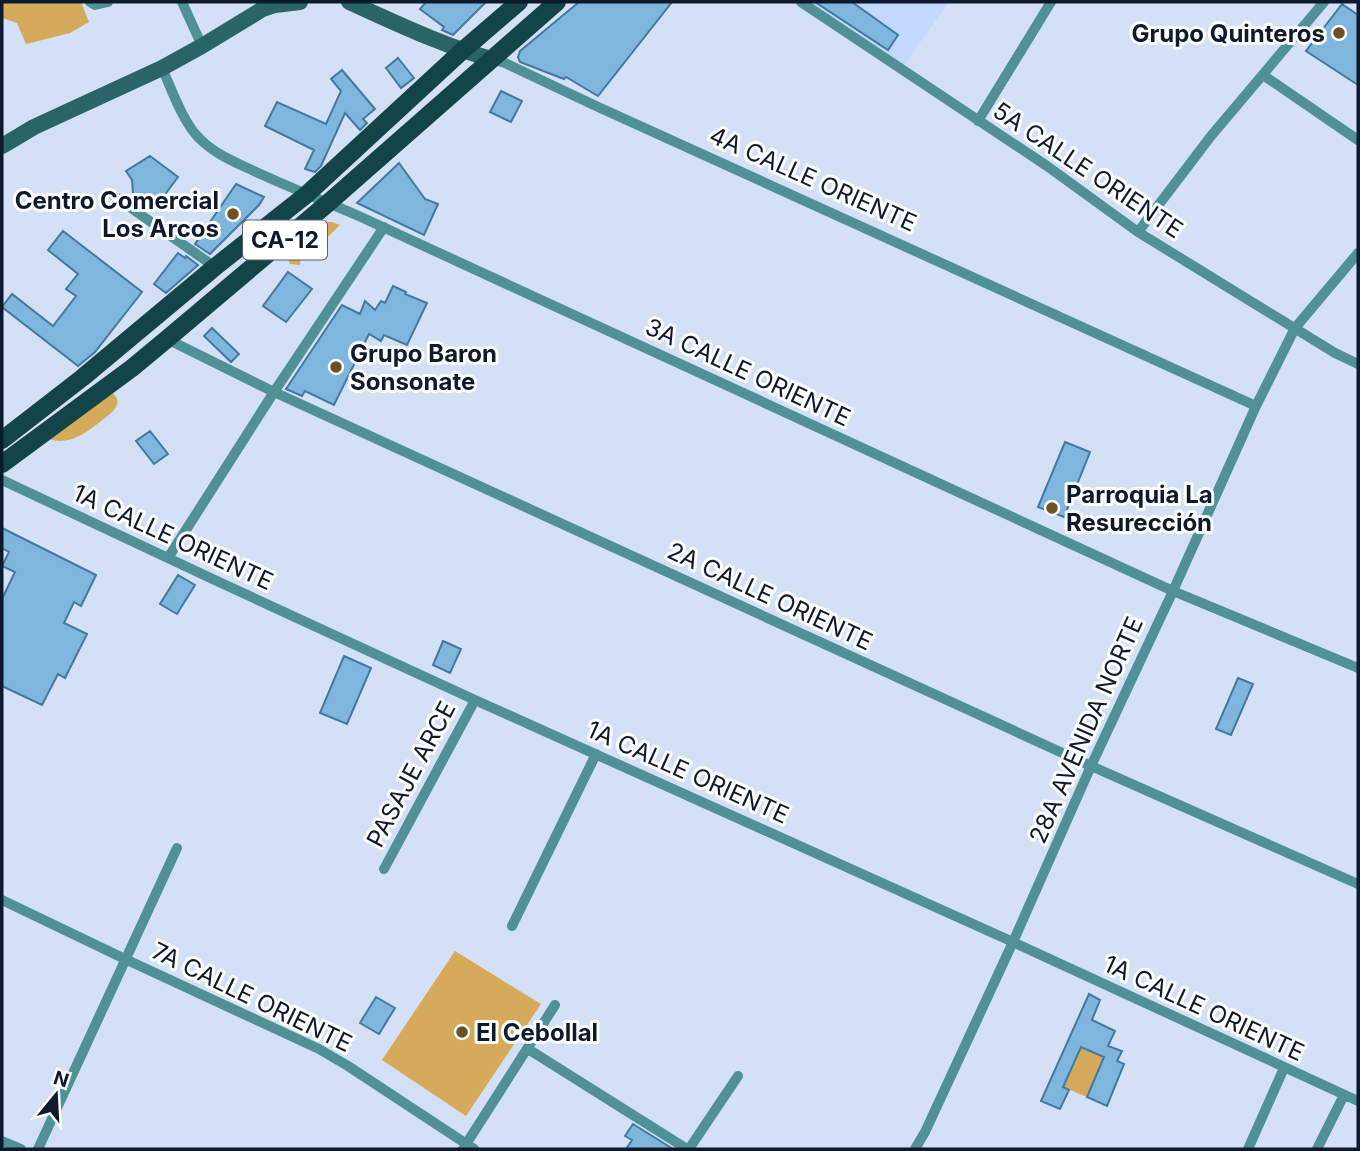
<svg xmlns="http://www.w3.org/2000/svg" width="1360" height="1151" font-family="Inter,sans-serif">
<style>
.built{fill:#c3d9fe}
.green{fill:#d5aa5b}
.building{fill:#7eb6de;stroke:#43799f;stroke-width:2}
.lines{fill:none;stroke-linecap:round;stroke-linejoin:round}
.street{stroke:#4f9195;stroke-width:10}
.secondary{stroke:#286468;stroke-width:16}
.primary{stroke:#134447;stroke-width:18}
.poi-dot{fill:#6b5223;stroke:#fff;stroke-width:2.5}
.labels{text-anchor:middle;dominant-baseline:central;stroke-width:6;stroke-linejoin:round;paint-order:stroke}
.shield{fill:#fff;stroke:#565e6b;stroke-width:2}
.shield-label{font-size:23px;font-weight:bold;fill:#0d192c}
.poi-label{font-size:24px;font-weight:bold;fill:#0d192c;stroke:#fff;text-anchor:start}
.street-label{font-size:24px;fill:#0d192c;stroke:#fff}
</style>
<rect width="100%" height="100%" fill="#d3e0f6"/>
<!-- built -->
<path class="built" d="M810,2H949L902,68Z"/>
<!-- green -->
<path class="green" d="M2,2H81L89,22L70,33L26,44L17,23L2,18Z
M324,222H332L340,225L312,252L305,249L301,255L300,265L290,264L285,251Z
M111,391C115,395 119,399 117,405C114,412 106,417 101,421C85,434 67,447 46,438Z
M455,951L541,1004L466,1116L382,1060Z
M1081,1047L1104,1057L1087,1097L1063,1087Z"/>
<!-- building -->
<path class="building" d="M426,2H486L453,35L442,30L444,27L420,9Z
M579,2H672L598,96L566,77L564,79L520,62L518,57L520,51Z
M815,2H852L898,35L888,50Z
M1342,4L1358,15V85L1306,51Z
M398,58L414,78L401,88L386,68Z
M342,70L375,109L363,119L367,123L360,130L345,113L321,166L315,172L305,169L314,150L265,126L277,102L326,124L341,91L331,79Z
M501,91L522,101L511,122L490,112Z
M150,156L178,177L154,209L133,193L132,180L126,171Z
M399,163L425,199L438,204L424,235L357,203Z
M236,184L264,197L259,205L210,254L195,244Z
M63,231L142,292L95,352L78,366L2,307L12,294L53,326L76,296L66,289L78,274L48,250Z
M178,253L185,258L186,256L198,265L166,293L154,284Z
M288,272L312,289L286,322L263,306Z
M393,286L406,292L405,294L427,303L407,345L384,335L381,341L369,334L334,405L305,391L302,396L286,389L342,305L360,314L365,301L375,310L381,301L385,303Z
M212,328L239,354L231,362L204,336Z
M150,431L168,454L154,464L136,441Z
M1065,442L1090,452L1064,517L1038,507Z
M2,528L96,575L81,606L74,602L64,623L87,634L65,678L58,674L42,705L2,686V599L15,572L2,566L9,552L2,548Z
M178,575L195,585L177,614L160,604Z
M443,641L461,649L450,673L433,665Z
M344,656L371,668L347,724L320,713Z
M1238,678L1253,684L1231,735L1216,729Z
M1089,994L1100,1000L1092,1020L1115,1031L1108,1046L1122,1051L1117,1061L1124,1064L1107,1106L1087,1097L1104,1057L1081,1047L1063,1087L1069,1090L1060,1109L1041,1101Z
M376,997L395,1008L379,1034L360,1023Z
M633,1124L673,1149H626L632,1140L625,1136Z"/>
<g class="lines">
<!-- street -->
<path class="street" d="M90,2L95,5L108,2
M182,2L202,46
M801,2L1047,166L1138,232L1335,353L1358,364
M491,59L505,63L596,106L1256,406
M162,68C172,90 183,123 200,139C216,155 237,163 256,172C291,188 326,202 361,217L1173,591L1358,668
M1263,75L1358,140
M978,121L1051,2
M114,196L215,267
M1138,232L1211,136L1324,2
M167,339L274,392L1091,766L1358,884
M2,480L219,582L475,700L1013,942L1358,1101
M168,558L274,392L384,227
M384,869L475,700
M2,900L125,959L319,1049L348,1066L474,1149
M512,926L596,754
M528,1049L687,1149
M2,1141L21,1149
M38,1149L177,848
M463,1149L555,1005
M689,1149L738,1076
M915,1149L925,1132L1013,942L1091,766L1173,591L1256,406L1295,328L1358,253
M1248,1149L1284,1068
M1317,1149L1344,1095"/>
<!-- secondary -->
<path class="secondary" d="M349,2C396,23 441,45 491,59
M263,9L275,5L300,2
M2,146L34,127L162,68L202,46L261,10L270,2"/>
<!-- primary -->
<path class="primary" d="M2,440L82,378L215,267L306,195L462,51L519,2
M2,464L132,368L167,339L327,204L557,2"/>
</g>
<!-- markers -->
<g class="poi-dot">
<circle cx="1339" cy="33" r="7"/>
<circle cx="233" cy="214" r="7"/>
<circle cx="336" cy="367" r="7"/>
<circle cx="1052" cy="508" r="7"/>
<circle cx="462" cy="1032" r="7"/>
</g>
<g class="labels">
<!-- shield labels -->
<rect class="shield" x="243" y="220.5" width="84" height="39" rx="5"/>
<g class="shield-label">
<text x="285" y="240">CA-12</text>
</g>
<!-- poi labels -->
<g class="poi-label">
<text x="1325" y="33" text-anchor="end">Grupo Quinteros</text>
<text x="219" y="200" text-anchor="end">Centro Comercial<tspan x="219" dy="28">Los Arcos</tspan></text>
<text x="350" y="353">Grupo Baron<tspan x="350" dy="28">Sonsonate</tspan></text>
<text x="1066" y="494">Parroquia La<tspan x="1066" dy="28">Resurección</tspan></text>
<text x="476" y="1032">El Cebollal</text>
</g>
<!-- street labels -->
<g class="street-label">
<text transform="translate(1088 170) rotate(34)">5A CALLE ORIENTE</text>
<text transform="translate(813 179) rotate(24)">4A CALLE ORIENTE</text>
<text transform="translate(748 372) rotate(25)">3A CALLE ORIENTE</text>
<text transform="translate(173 537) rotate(25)">1A CALLE ORIENTE</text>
<text transform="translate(770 596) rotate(25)">2A CALLE ORIENTE</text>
<text transform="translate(1086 730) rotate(-66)">28A AVENIDA NORTE</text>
<text transform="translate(688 772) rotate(24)">1A CALLE ORIENTE</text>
<text transform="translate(411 774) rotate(-62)">PASAJE ARCE</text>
<text transform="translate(252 997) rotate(26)">7A CALLE ORIENTE</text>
<text transform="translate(1204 1008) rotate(25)">1A CALLE ORIENTE</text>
</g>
</g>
<!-- border -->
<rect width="1360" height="1151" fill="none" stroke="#0d192c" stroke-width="7"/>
<!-- north arrow -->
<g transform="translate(56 1095) rotate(18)" stroke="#ffffff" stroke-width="5" paint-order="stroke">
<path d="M0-5L12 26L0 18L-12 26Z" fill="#0d192c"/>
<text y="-10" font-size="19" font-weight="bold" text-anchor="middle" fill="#0d192c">N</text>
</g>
</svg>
